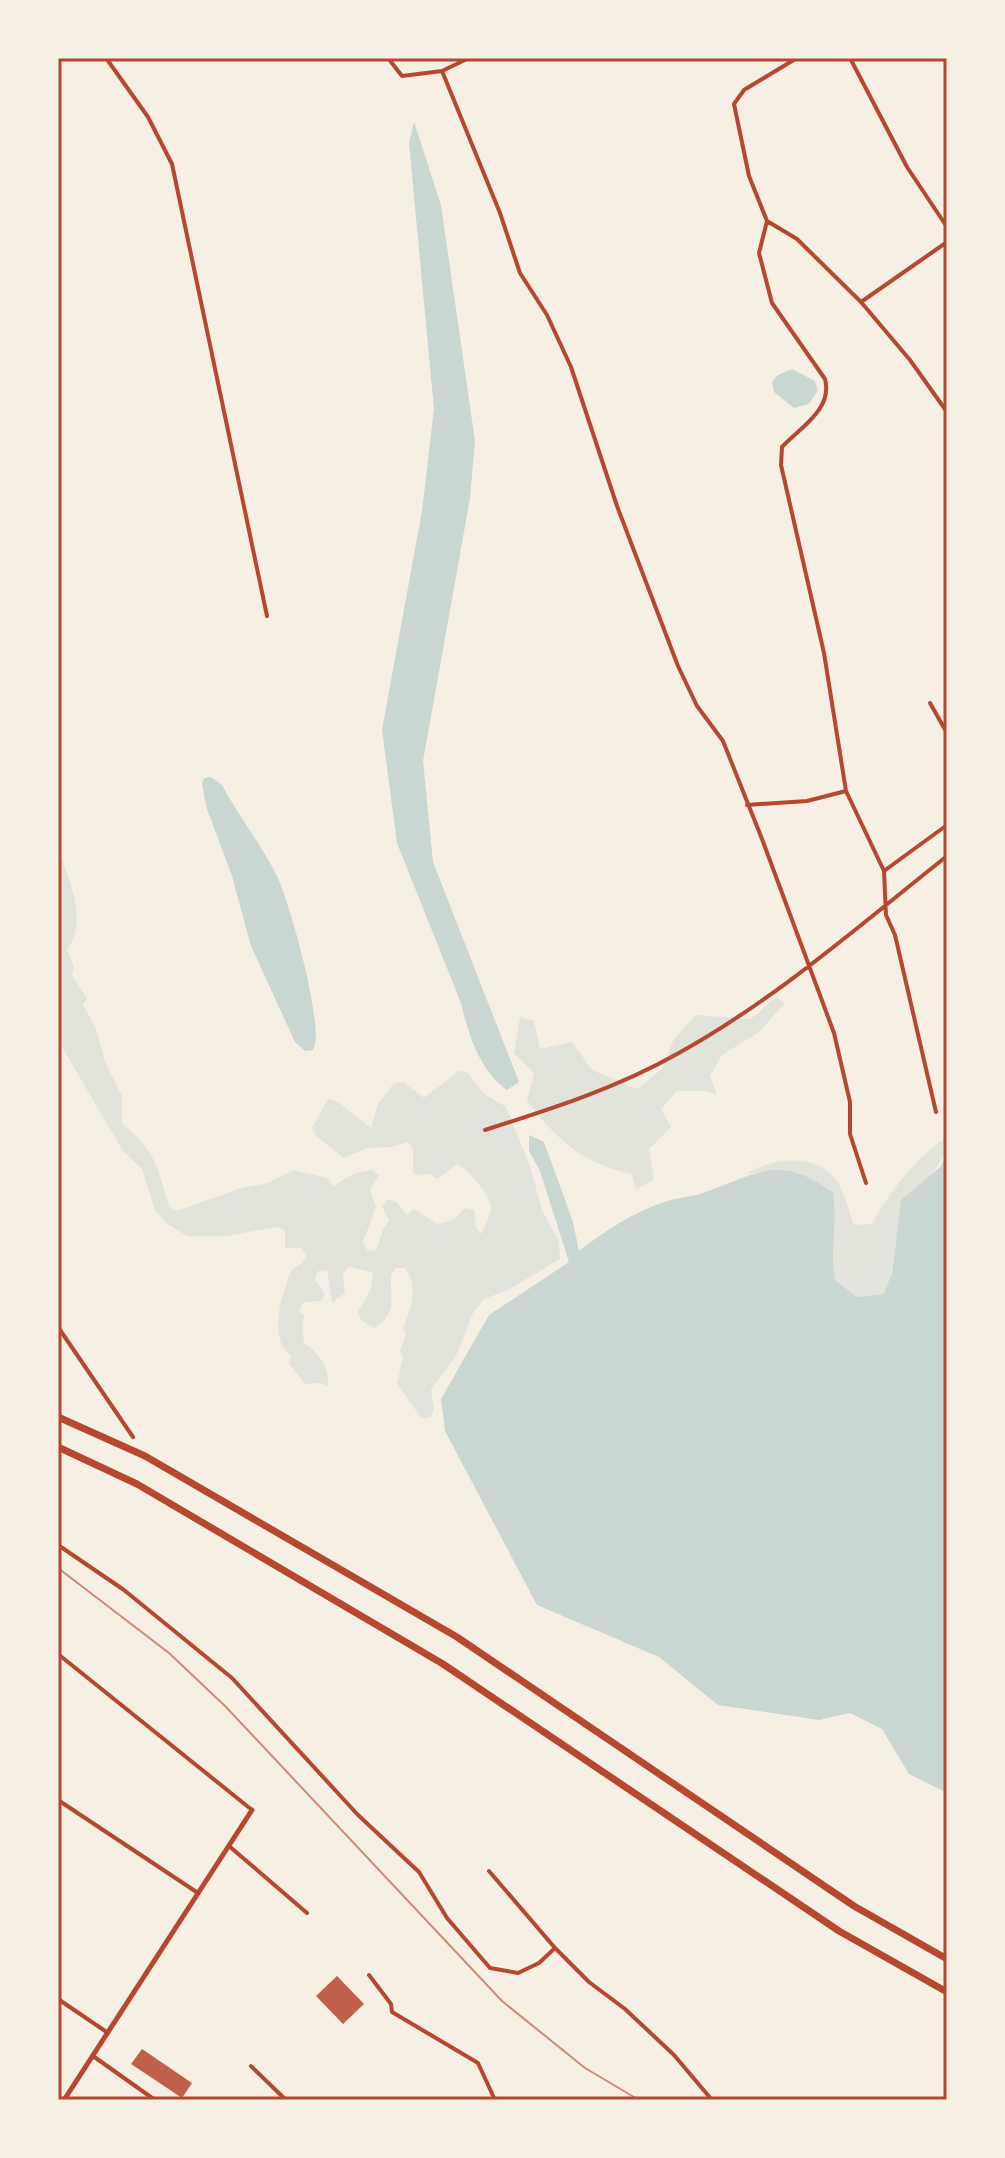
<svg xmlns="http://www.w3.org/2000/svg" width="1005" height="2158" font-family="'Fira Sans',sans-serif">
<style>
.green{fill:#e2e4dc}
.water{fill:#c9d6d2}
.building{fill:#bf614a}
.lines{fill:none;stroke-linecap:round;stroke-linejoin:round}
.minor{stroke:#b5482f;stroke-width:4}
.tertiary{stroke:#b5482f;stroke-width:5}
.primary{stroke:#b5482f;stroke-width:7}
.rail{stroke:#cf8b77;stroke-width:2}
.neatline{fill:none;stroke:#b5482f;stroke-width:3}
</style>
<rect width="100%" height="100%" fill="#f6efe4"/>
<!-- green -->
<path class="green" d="M58,850C70,881 88,920 67,950L74,967L72,975L87,998L83,1005L96,1028L105,1062L122,1096V1123C158,1155 156,1163 169,1207L177,1211L241,1188L268,1183L293,1170L328,1178L333,1186L355,1173L372,1170L380,1175L370,1189L376,1207L363,1242L367,1250L376,1251L384,1227L389,1221L382,1206L388,1199L396,1202L407,1215L414,1209L437,1224L453,1220L465,1208L474,1210L476,1228L482,1234C484,1226 490,1216 491,1209C492,1197 468,1169 457,1164L437,1179L430,1174L413,1175V1150L408,1142L392,1147L367,1148L344,1158L316,1136L312,1128L328,1099L337,1101L371,1128L378,1104L394,1083L403,1082L424,1098L459,1071L467,1072L483,1093L506,1107L530,1166L542,1210L559,1242L560,1259L508,1290L484,1299L473,1313L457,1354L431,1390L434,1408L431,1417L422,1419L397,1384L403,1358L400,1351L406,1334L403,1327C412,1309 418,1285 405,1268H396L391,1275C390,1298 398,1314 374,1328L361,1320L358,1312L371,1289L373,1272L348,1267L343,1274L345,1293L332,1303L327,1270L318,1271L315,1279L325,1294L321,1301L304,1302L299,1310L305,1316L302,1324L304,1343C320,1354 330,1367 328,1387L321,1383L305,1384L289,1364L291,1356C267,1338 282,1295 290,1274C293,1266 304,1265 306,1255L302,1248H285V1231L278,1227L226,1236H187L166,1223L155,1210L142,1169L123,1151L58,1040Z
M776,997L785,1003L759,1032L722,1055L710,1076L717,1095L707,1091H677L661,1109L671,1127L649,1149L654,1179L636,1190L632,1174C585,1165 554,1138 527,1100L534,1073L514,1053L520,1017L534,1021L540,1049L572,1042L592,1070L637,1089L661,1070L674,1039L696,1015L751,1019Z
M947,1137C947,1168 923,1181 901,1200L892,1274L883,1294L857,1297L835,1280C830,1249 838,1222 833,1192C800,1169 785,1168 746,1174C771,1157 821,1152 838,1183C845,1195 849,1211 854,1225L872,1224C889,1192 917,1157 947,1137Z"/>
<!-- water -->
<path class="water" d="M414,122L441,205L475,441L470,498L423,761L433,862L519,1082L507,1090C480,1071 468,1034 461,1003L397,843L382,730L422,511L434,409L409,143Z
M792,369L815,381L818,390L809,404L794,408L774,392L772,382L778,375Z
M211,777L222,785C239,817 261,844 277,876C289,901 326,1029 313,1050L305,1051L295,1042L251,946L232,876L207,809L202,784L204,778Z
M529,1135L544,1142L573,1222L579,1251C605,1231 632,1213 664,1202C676,1198 689,1197 700,1194C757,1175 776,1152 833,1192C838,1222 830,1249 835,1280L857,1297L883,1294L892,1274L901,1200L940,1167L947,1155V1793L909,1774L882,1729L850,1713L819,1720L718,1705L659,1657L537,1605L445,1431L441,1399L489,1315L569,1262L540,1171L529,1151Z"/>
<!-- building -->
<path class="building" d="M337,1976L364,2004L343,2024L316,1996Z
M142,2049L192,2083L182,2098L131,2064Z"/>
<g class="lines">
<!-- minor -->
<path class="minor" d="M106,58L148,117L172,164L267,616
M388,58L402,76L442,71L469,58
M797,58L744,90L734,104L749,176L767,221L797,239L861,302L910,360L947,412
M850,58L907,167L947,227
M442,71L500,213L520,273L547,315L571,367L617,506L678,666L697,706L723,741L762,839L834,1033L850,1102V1134L866,1183
M767,221L759,253L772,303L825,379C833,409 801,427 782,447L781,465L824,653L846,791L884,871L886,915L895,935L936,1112
M861,302L947,242
M930,703L947,733
M747,805L807,801L846,791
M884,871L947,825
M485,1130C551,1109 617,1088 677,1054C775,1000 860,925 947,856
M58,1327L133,1437
M58,1545L124,1590L232,1678L358,1815L419,1872L447,1918L490,1968L518,1973L539,1963L555,1948
M58,1654L252,1810
M58,1800L198,1893
M229,1846L307,1913
M489,1871L555,1948L589,1982L625,2009L674,2055L712,2100
M369,1975L391,2004L392,2012L478,2063L495,2100
M58,1999L108,2033
M93,2056L155,2100
M251,2066L286,2100"/>
<!-- tertiary -->
<path class="tertiary" d="M64,2100L252,1810"/>
<!-- primary -->
<path class="primary" d="M58,1417L145,1456L457,1637L854,1906L947,1959
M58,1447L137,1484L443,1664L839,1931L947,1992"/>
<!-- rail -->
<path class="rail" d="M58,1568L169,1653L226,1707L502,2001L585,2068L639,2100"/>
</g>
<!-- border -->
<rect width="1005" height="2158" fill="none" stroke="#f6efe4" stroke-width="120"/>
<rect x="60" y="60" width="885" height="2038" class="neatline"/>
</svg>
